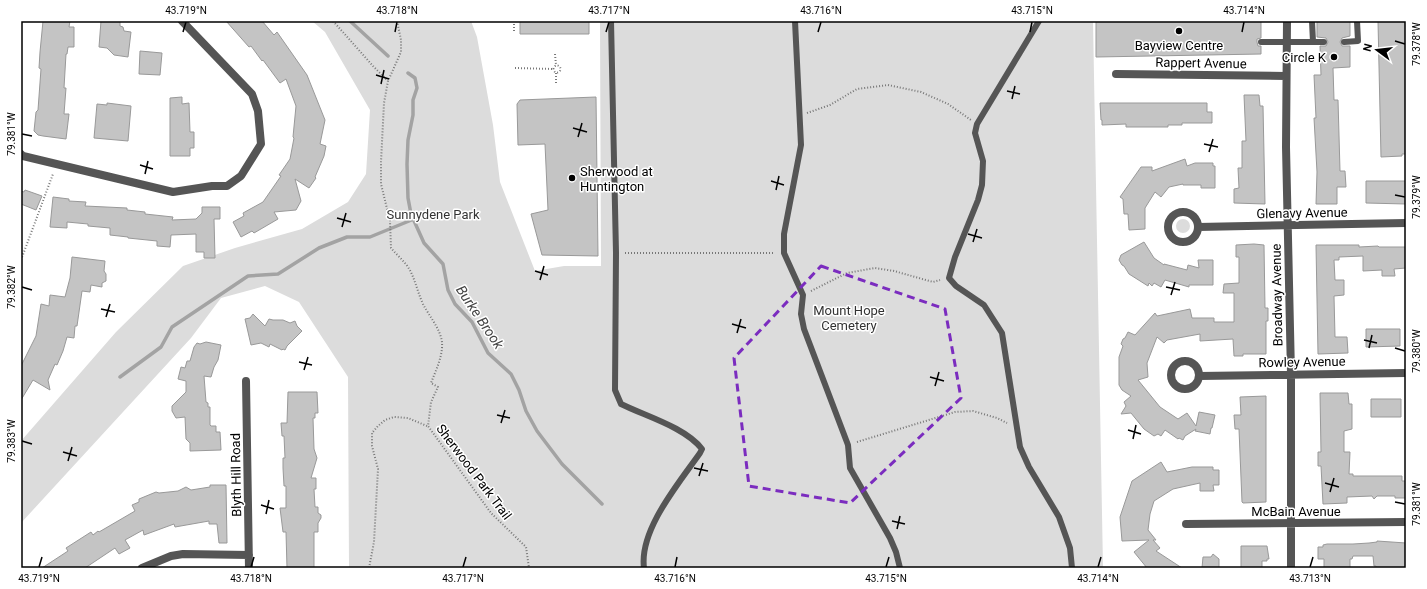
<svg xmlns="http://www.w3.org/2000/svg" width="1427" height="589" font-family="Roboto,sans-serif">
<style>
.green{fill:#dcdcdc}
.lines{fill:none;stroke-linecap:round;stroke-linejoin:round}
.stream{stroke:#a3a3a3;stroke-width:3.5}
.building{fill:#c4c4c4;stroke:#999}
.path{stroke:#777;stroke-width:2;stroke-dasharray:1 2;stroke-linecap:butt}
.service{stroke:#555;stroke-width:6}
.minor{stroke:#555;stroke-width:8}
.marked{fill:none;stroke:#7b2cbf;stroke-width:3;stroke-dasharray:8 5;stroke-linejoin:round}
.ticks{fill:none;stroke:#000;stroke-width:1.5}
.poi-dot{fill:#000;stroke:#fff;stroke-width:1.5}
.labels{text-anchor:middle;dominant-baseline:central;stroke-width:3;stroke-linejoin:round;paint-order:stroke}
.poi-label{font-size:13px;fill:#000;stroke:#fff}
.street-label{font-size:13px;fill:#000;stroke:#fff}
.park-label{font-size:13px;fill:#333;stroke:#fff}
.water-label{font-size:14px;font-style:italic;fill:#444;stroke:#fff}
.neatline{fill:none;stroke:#000;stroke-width:1.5}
.ticks-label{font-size:10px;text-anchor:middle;fill:#000}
</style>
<rect width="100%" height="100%" fill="#fff"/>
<!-- green -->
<path class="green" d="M312,21H471L477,37L493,125L500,182L535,271L564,266H601L600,21H1093L1103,568H349L348,377L299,302L265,286L221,298L191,338L21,523V441L116,332L183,266L235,248L302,229L348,202L366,174L370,110L325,32Z
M1176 226a7 7 0 1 1 14 0a7 7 0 1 1-14 0Z"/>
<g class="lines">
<!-- stream -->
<path class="stream" d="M350,21L388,56
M408,73L415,78L417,88L413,100V115L408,140L407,164L408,198L411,214L424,243L443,264L448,290L455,304L472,322L488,353L511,374L519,390L526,411L537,431L562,464L602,504
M120,377L161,347L172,327L248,276L278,274L319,248L347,237H370L414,219"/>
</g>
<!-- building -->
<path class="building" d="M43,21H70L69,27H74V47H68L67,54H66L64,88H66L64,114H69L66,139L43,136L38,135L34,131L36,112L38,110L41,69L39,68L40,52Z
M101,21H120V26L123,27L124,31L131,32L128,57L114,55L107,48L99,47Z
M226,21H262L274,35L277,32L307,75L325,120L320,144L326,146L324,156L315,177L316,178L309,188L295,179L301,201L296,210L274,212L278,219L254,233L252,231L241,237L233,222L244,216L243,213L263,202L281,176L279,175L290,159L294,138L293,137L296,106L286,79L280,83L263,60L262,61L251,46L249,47Z
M520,21H589V34H520Z
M1096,21H1261V38L1257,39V42L1258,46H1261V54L1096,57Z
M1317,21H1350V36L1342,38L1340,42L1342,46H1350V67L1333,68L1334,100H1338L1340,171H1345L1346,187H1337V204H1316L1317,172L1314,118H1316L1314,75H1321L1320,46H1326L1328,42L1326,38L1317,37Z
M1378,21H1406V154H1402V156L1381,157Z
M140,51L162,53L160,75L139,74Z
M1244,95H1259L1260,106H1263L1265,204L1234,203V189L1239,188L1238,168H1242V141H1246Z
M182,97V104L189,103L190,132H194V148H190V156H170V98Z
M596,97L598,256L542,255L531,214L548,210L545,144L518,145L517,104L520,100Z
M107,103L131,106L128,141L94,138L97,104L107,105Z
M1100,103H1207V112H1212V123H1182V125H1168V127H1126V124L1102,125V120H1101Z
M1185,159L1187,166L1195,163H1213V166H1215V188H1201V185H1183V184L1169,187L1161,197L1155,192L1145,208V229L1129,230L1128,214H1124L1123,199L1120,197L1141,167H1152V171Z
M1366,181H1406V204L1366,203Z
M25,190L42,196L36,210L21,204V191L24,192Z
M53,197L69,199V201L86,202L85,206L127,208V210L145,212V214L173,217L172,220L196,219L202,213V207H220V219H214L215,258H204V252H196V234L171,235L170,247L157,246V241L128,238V237L110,235V228L88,226V224L67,222V228L50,227Z
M1144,242L1154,258L1164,265V264L1187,270L1188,265L1199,268L1198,260H1213V285H1189V287L1165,280L1161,287L1154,283L1152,286L1149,283L1148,286L1129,274L1124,266L1122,265L1119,260L1121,255Z
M1254,244L1264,245L1265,308H1268V321H1266V354H1243V356H1234L1233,339L1200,341V334L1167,340L1164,343L1157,337L1147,363L1148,377L1138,380L1160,407L1178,419L1187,413L1196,426L1199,412L1215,415L1212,428H1211L1210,434L1195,431L1196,429L1185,436L1183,440L1179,438L1178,439L1165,430L1161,436L1158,434L1154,436L1144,429L1131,413L1121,414L1126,406L1124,402L1131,396L1122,390L1119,385V357L1123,346L1121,344L1123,339L1125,338L1128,332L1135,335L1155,313L1157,316L1190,309L1192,318H1214V322H1234V293H1223L1224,284L1239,283V257H1236V245Z
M1316,245H1359V247L1378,246L1379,247H1406V268L1394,269L1395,276H1382V270L1363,271V256L1339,257V260H1334L1335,280H1344V295L1334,296L1335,337H1347L1348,353L1318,354Z
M72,257L105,261L104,271L106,274V281L102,283V287L91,285L90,292L82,291L77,326H75L74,338L67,337L63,351L57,365L55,364L48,380L50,390L33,380L21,400V366L36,336L41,304L49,306L50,295L65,297L70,278Z
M253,314L265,326L269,319L273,320H283L290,323L295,321L297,326L302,331L287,346L285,350L283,349L282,350L270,344L269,347L261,343L251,345L245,319L250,318Z
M1366,329H1400V346L1366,347Z
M206,342L221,345L218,360L214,367L211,377L204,376L206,402L208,403V407H210V425L211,426H216V432H220L221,450L190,451V443L186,439L185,417L176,418L172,411V406L186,392V381L178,379L181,367L185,368L187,361H190L194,347L197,343L200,344Z
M288,392H317L318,413H315V418H313L314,449L317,458L311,478H316V489H314L315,507H318V513L321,515V518L318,523V532H314V568H287L286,532H283L280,508H286V486H284L283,468V458H285L284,436H282L281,423H287Z
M1320,393H1348L1349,404H1352V429L1344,431V452H1350L1349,474H1353V476H1402V481H1406V498H1395V496H1377L1374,499L1372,496L1347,497V503L1323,504L1321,466H1318V452H1321Z
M1266,396V502L1243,503L1242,502L1239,429H1235L1234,415H1241L1240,397Z
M1371,399H1401V417H1371Z
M1161,462L1167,472L1192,467H1213V470H1219V485H1213L1214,491H1200V483L1173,489L1154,501L1150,514L1148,530L1156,540H1153L1160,548L1156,551L1182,568H1147L1134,552L1149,540L1122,541L1120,517L1132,481Z
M210,485H226L227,543H219L217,524H209V521L175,527L174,524L144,535L143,530L125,540L130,548L119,554L115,548L85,568H42L68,551L66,548L91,532L93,535L98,531L99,532L135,511L132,505L139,502V499L156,492L159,493L178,491L186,487L191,490L210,487Z
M1377,541L1406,543V568H1376V566H1374L1373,556H1353L1352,559H1350V568H1324V559H1318V547H1323V545L1327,544H1353L1369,543L1377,542Z
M1241,546H1267L1269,559H1267V561H1262V568H1241Z
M1213,554L1219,559V568H1202L1203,557H1211Z"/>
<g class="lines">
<!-- path -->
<path class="path" d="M333,21L373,66L388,81
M397,21L401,40V52L388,81L384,103L381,162V184L390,221L391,248C396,254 403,260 408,267C415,278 417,291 423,304C429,316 440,328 442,342C443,356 436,370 431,383L438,387L431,402L428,426L491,513L526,547L529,568
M514,21V32
M555,54L556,65
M553.5 69a3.5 3.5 0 1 1 7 0a3.5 3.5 0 1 1-7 0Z
M515,68L553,69
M556,83V73
M807,113L830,105L857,89L888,85L921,92L948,104L971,120
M625,253H775
M21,260L53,174
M811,291L847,273L875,268L894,271L933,282L940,280
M857,442L955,412L973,411L997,418L1007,423
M369,568L374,542L378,469L372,446V433L378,426L385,420L394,417L408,418L427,426"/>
<!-- service -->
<path class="service" d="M611,21L616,253L615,390L621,404C645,416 685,427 702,449L700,453C679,483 639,530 644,568
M795,21L801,145L784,234V253L803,295L801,314L804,329L848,445L850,468L890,538L896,552L900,568
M1039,21L977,124L975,133L983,161L982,185L978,200L955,257L949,278L956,286L984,305L1002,333L1020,447L1029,467L1059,517L1070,548L1072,568
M1312,21L1313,42
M1261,42H1324
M1344,42L1358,41L1357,21"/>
<!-- minor -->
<path class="minor" d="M1287,21L1286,147L1291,374V568
M1116,74L1286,76
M21,154L23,156L173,192L212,186H227L241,176L261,144L258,111L252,94L182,21
M1168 227a15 15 0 1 1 30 0a15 15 0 1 1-30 0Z
M1198,227L1406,223
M1171 375a14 14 0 1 1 28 0a14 14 0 1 1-28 0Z
M1199,376L1406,373
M246,381L249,568
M1186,524L1406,522
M142,568L171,556L183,554L249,555"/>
</g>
<!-- marked area -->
<path class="marked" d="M821,266L945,309L961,398L850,503L749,486L734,358Z"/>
<!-- ticks -->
<path class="ticks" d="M183,32L186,22M395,32L397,22M606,32L609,22M818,32L821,22M1030,32L1032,22M1242,32L1244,22M1395,41L1405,44M376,75L389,79M381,84L384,70M1007,91L1020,94M1012,99L1015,86M573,128L587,132M22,134L32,136M578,137L582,123M1204,144L1218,147M1209,152L1213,139M140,165L153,169M145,174L148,161M771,181L784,185M776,190L779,176M1395,195L1405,197M337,218L351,222M342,227L346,213M968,234L982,238M973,242L977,229M535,271L548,275M540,280L544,266M22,287L32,290M1166,287L1180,290M1171,295L1175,282M101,309L115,312M106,317L110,304M732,324L746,328M737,333L741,319M1364,340L1377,343M1369,348L1372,335M1395,348L1405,351M299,362L312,365M304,370L308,357M930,377L944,381M935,386L939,372M497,415L510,418M501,423L505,410M1128,430L1141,434M1133,439L1136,425M22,441L32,444M63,452L77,456M68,461L72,447M694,468L708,471M699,476L703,463M1325,483L1339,487M1330,492L1334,478M1395,502L1405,504M261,505L274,509M266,514L269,500M892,521L905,524M897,529L900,516M39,567L42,557M251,567L254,557M463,567L466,557M675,567L677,557M886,567L889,557M1098,567L1101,557M1310,567L1313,557"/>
<!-- markers -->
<g class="poi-dot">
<circle cx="1179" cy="31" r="4"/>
<circle cx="1334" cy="57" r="4"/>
<circle cx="572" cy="178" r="4"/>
</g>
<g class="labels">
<!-- poi labels -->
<g class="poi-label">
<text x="1179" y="45">Bayview Centre</text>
<text x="1326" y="57" text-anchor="end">Circle K</text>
<text x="580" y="171" text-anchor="start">Sherwood at<tspan x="580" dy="15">Huntington</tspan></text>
</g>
<!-- street labels -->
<g class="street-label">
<text transform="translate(1201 63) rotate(1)">Rappert Avenue</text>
<text transform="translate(1302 213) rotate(-1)">Glenavy Avenue</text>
<text transform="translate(1277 295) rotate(-91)">Broadway Avenue</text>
<text transform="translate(1302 362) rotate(-1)">Rowley Avenue</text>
<text transform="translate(474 472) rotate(53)">Sherwood Park Trail</text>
<text transform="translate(236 475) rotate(-91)">Blyth Hill Road</text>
<text x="1296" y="511">McBain Avenue</text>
</g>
<!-- park labels -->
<g class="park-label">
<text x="433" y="214">Sunnydene Park</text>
<text x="849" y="310">Mount Hope<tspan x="849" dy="15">Cemetery</tspan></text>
</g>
<!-- water labels -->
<g class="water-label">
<text transform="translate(480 317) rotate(56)">Burke Brook</text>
</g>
</g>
<!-- border -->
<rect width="1427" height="589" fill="none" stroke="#ffffff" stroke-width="44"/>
<!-- north arrow -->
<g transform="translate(1377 50) rotate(285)" stroke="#ffffff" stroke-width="3" paint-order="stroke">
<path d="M0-3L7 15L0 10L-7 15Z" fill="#000000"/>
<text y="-6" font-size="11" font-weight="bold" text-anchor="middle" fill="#000000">N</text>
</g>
<rect x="22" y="22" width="1383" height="545" class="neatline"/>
<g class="ticks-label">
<text x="186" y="14">43.719°N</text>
<text x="397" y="14">43.718°N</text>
<text x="609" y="14">43.717°N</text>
<text x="821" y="14">43.716°N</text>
<text x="1032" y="14">43.715°N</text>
<text x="1244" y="14">43.714°N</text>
<text transform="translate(1416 44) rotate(-90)" y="4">79.378°W</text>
<text transform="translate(11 134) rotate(-90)" y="4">79.381°W</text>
<text transform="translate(1416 197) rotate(-90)" y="4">79.379°W</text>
<text transform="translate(11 287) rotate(-90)" y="4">79.382°W</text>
<text transform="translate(1416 351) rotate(-90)" y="4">79.380°W</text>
<text transform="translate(11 441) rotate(-90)" y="4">79.383°W</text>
<text transform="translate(1416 504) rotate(-90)" y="4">79.381°W</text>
<text x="39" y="582">43.719°N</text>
<text x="251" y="582">43.718°N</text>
<text x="463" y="582">43.717°N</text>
<text x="675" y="582">43.716°N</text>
<text x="886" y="582">43.715°N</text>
<text x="1098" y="582">43.714°N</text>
<text x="1310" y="582">43.713°N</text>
</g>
</svg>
